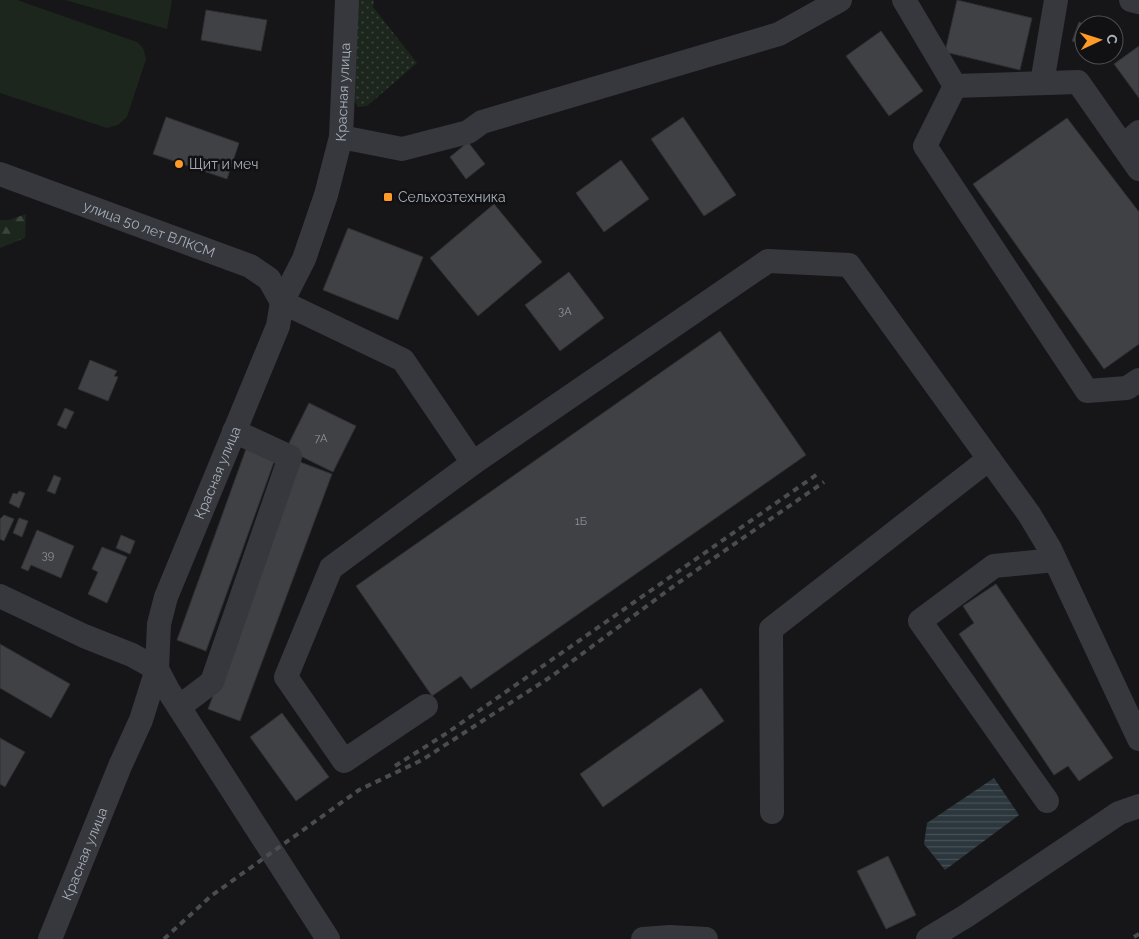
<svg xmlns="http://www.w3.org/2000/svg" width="1139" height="939" font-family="Raleway,sans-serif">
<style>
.grass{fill:url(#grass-dots)}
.forest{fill:url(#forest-firs)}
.garden{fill:#1d261d}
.water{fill:url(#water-rules)}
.building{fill:#404145;stroke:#303034}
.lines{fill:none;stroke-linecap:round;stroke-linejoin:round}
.minor{stroke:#36383d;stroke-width:24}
.rail{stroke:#494d52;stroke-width:4;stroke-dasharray:6 5;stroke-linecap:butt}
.poi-dot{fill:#ff9927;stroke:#111113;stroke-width:2}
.labels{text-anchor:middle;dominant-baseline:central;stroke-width:5;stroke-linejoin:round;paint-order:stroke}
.number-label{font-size:11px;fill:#8d949c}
.street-label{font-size:14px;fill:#a7afb9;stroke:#111113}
.poi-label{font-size:14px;fill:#a7afb9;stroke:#111113;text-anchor:start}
</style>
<defs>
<pattern id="grass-dots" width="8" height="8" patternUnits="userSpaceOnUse" patternTransform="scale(1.25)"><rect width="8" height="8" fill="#1d261d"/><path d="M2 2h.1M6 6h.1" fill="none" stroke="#3b433c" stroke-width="1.8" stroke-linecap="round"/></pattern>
<pattern id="forest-firs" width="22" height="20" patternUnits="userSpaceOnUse" patternTransform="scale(1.25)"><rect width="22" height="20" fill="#1d261d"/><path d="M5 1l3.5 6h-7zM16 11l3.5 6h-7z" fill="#3b433c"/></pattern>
<pattern id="water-rules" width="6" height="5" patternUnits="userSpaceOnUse" patternTransform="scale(1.25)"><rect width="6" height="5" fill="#2b373d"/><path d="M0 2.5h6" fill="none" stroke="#475157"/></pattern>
</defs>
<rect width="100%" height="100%" fill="#161618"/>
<!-- grass -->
<path class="grass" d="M356,0H374L373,7L417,63L367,106L358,107L351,94Z"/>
<!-- forest -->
<path class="forest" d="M26,214L25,238L0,248V220H9Z"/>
<!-- garden -->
<path class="garden" d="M0,0H17L137,42L143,48L146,59L127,117L118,125L107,128L0,93Z
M65,0H172L167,29Z"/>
<!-- water -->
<path class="water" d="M994,778L1019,815L945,870L924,844L927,823Z"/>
<!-- building -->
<path class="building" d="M957,0L1032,18L1020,70L945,52Z
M206,10L267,20L261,51L201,40Z
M1079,22L1086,25H1084V46L1072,41Z
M881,31L923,91L889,116L846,56Z
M1139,46V98L1114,64Z
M166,117L239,143L227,179L153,154Z
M683,117L736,195L704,216L651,139Z
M1067,118L1139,212V344L1104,369L973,184Z
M468,142L485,164L466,179L450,157Z
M621,160L649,199L604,232L576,193Z
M494,204L542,262L478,316L430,258Z
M348,228L423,257L398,320L323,290Z
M569,272L604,318L560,351L525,305Z
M720,331L806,455L471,689L461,676L432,696L356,586Z
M90,360L117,371L114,376L118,377L108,401L78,389Z
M309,403L356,426L333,472L286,449Z
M65,408L74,412L66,429L57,425Z
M246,449L275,459L206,651L177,640Z
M300,462L332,474L240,721L208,709Z
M54,475L61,478L55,494L47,491Z
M19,491L25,493L19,508L9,503L13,493L17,494Z
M4,515L14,519L4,541L0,539V519Z
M19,518L28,521L22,537L13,533Z
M37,530L74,546L61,578L31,565L28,571L21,568Z
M121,535L135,541L130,554L116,548Z
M102,547L127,557L107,603L88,594L98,572L92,569Z
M996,584L1113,758L1079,781L1068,766L1054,775L959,634L974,623L963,606Z
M0,644L70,684L51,718L0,688Z
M701,688L724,721L603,807L580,774Z
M282,713L329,777L296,801L250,737Z
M0,738L25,752L5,787L0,784Z
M888,856L916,915L886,929L857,871Z"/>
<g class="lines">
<!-- minor -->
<g class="minor">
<path d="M904,0L955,86"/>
<path d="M1131,0L1139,2"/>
<path d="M1042,83L1056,0"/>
<path d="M955,86L925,146L1087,391L1127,388L1139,380"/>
<path d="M955,86L1078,82L1139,169"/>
<path d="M341,137L402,149L468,132L482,122L779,34L840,0"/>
<path d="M1123,146L1139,132"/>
<path id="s1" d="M0,174L250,266L269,279L282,302"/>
<path d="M282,302L403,360L473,463L768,261L849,265L1029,514L1050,549L1139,739"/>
<path d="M0,596L84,636L132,655L157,669"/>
<path d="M157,669L168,690L328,939"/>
<path d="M426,706L344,761L286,677L331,568L473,463"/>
<path d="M179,707L212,682L290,457L234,431"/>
<path d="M1047,801L920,621L994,566L1055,560"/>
<path d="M772,812L771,629L989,459"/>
<path id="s2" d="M50,939L120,766L141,720L157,669L159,624L166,597L278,326L282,302L304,259L326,195L341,137L347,0"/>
<path d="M643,939L670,937L706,939"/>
<path d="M928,939L966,916L1119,813L1139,806"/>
</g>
<!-- rail -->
<path class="rail" d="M395,766L447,733L819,473
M1134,937L1139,934
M164,939L211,896L359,790L422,760L552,676L678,583L824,482"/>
</g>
<!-- markers -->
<g class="poi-dot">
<circle cx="179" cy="164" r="5"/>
<rect x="383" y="192" width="10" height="10" rx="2.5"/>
</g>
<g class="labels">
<!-- number labels -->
<g class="number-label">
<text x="565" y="311">3А</text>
<text x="321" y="438">7А</text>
<text x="581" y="521">1Б</text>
<text x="48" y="555">39</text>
</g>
<!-- street labels -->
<g class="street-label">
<text stroke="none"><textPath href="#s2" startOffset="902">Красная улица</textPath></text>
<text stroke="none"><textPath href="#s1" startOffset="159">улица 50 лет ВЛКСМ</textPath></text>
<text stroke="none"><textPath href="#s2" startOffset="498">Красная улица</textPath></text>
<text stroke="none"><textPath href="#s2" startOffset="92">Красная улица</textPath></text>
</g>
<!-- poi labels -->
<g class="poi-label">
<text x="189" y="164">Щит и меч</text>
<text x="398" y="197">Сельхозтехника</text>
</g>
</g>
<!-- north arrow -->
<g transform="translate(1099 40) rotate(86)"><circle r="24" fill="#111113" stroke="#4d5055"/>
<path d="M0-4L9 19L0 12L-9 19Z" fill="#ff9927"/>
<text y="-8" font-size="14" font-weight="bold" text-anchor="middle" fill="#a7afb9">С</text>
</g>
</svg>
